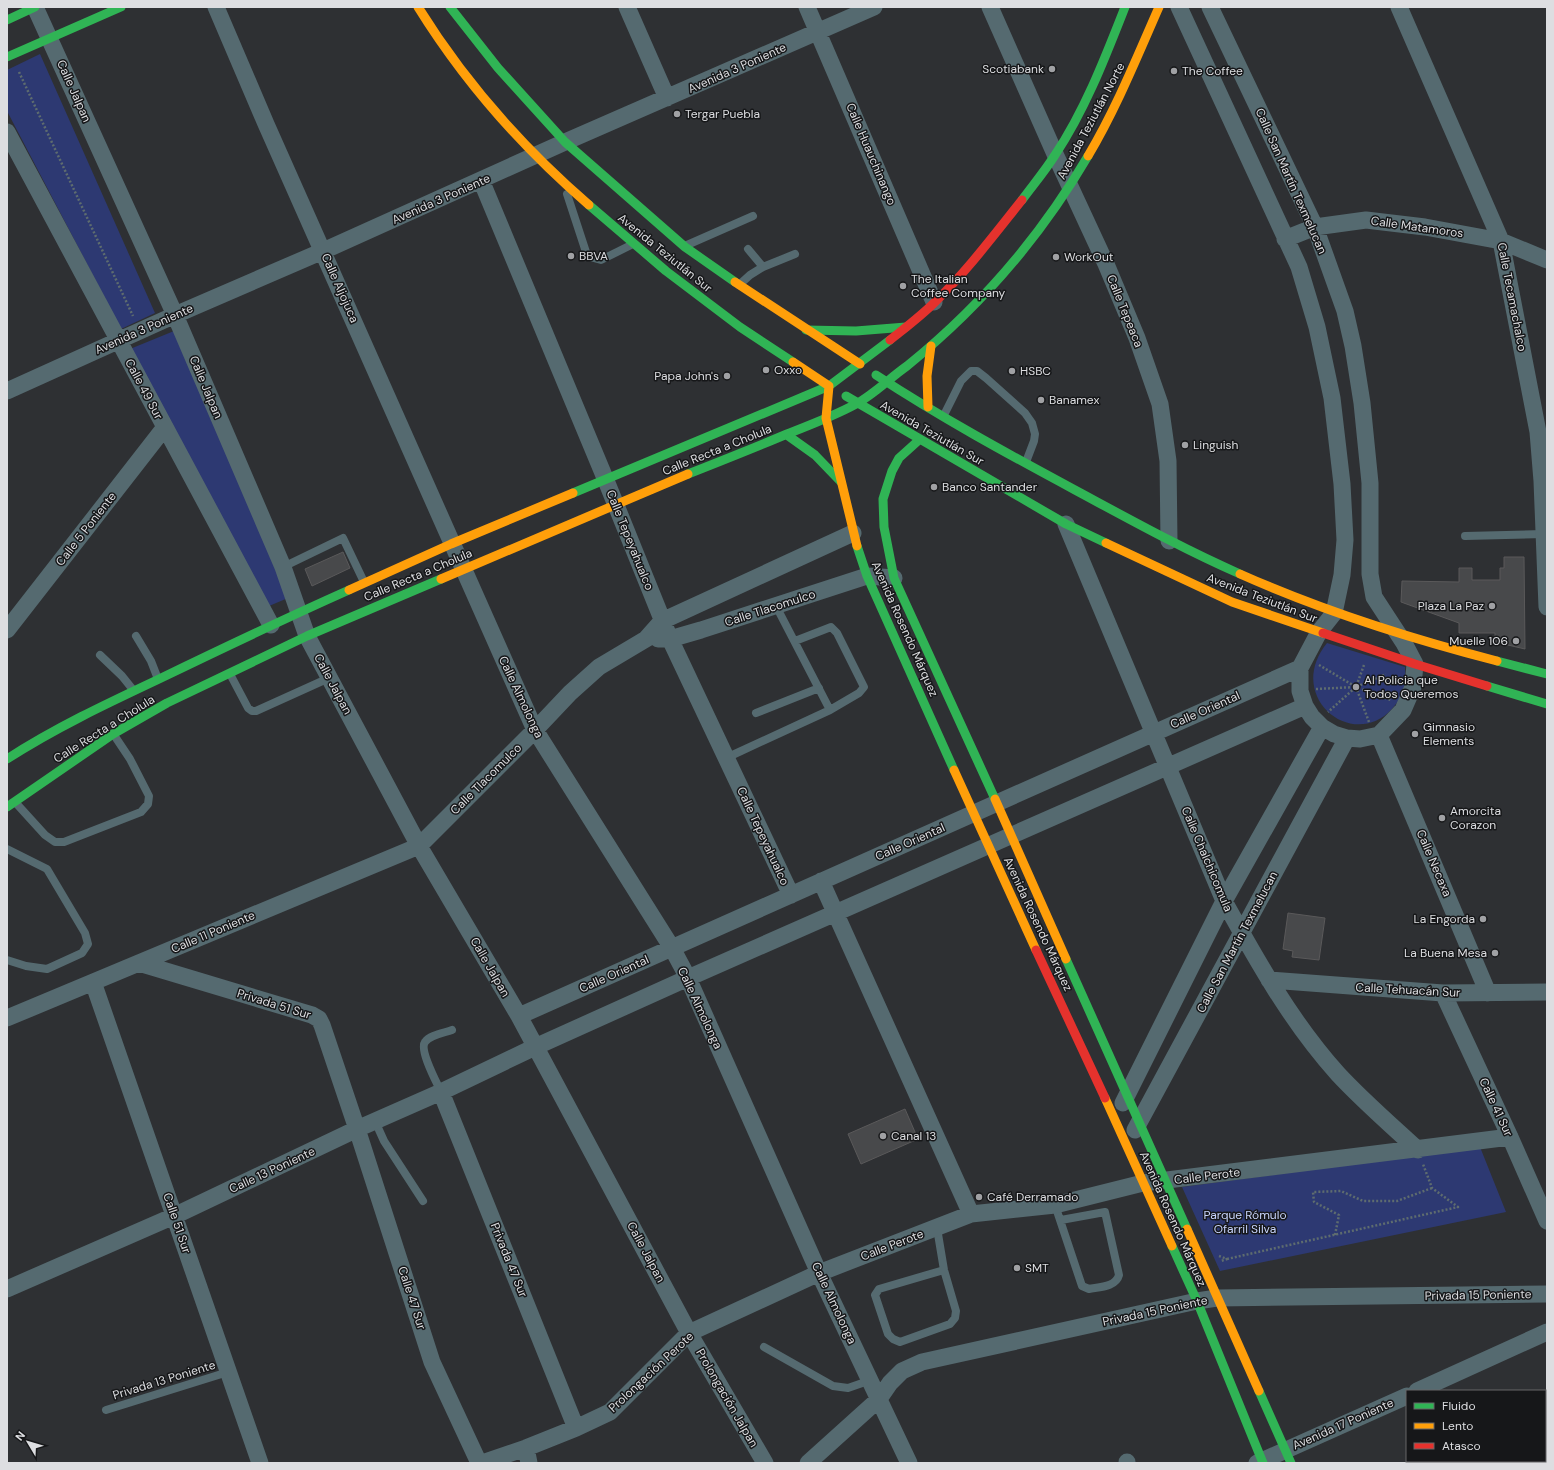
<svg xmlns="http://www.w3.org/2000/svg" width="1554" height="1470" font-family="'DM Sans',sans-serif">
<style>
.green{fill:#2d3972}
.building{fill:#48494b;stroke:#5a595a}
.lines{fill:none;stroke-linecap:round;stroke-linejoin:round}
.path{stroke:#5e6c6f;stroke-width:2.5;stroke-dasharray:2 2;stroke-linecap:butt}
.lane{stroke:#556a70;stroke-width:8}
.street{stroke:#556a70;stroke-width:17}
.fast{stroke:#30b455;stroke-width:9}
.slow{stroke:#ff9f0a;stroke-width:9}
.jam{stroke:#e5322d;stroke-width:9}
.poi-dot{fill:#a0a1a4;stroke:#161719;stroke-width:1.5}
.labels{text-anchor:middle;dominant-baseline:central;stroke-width:3;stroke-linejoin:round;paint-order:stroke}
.street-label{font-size:12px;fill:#dddee1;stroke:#161719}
.poi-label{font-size:12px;fill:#dddee1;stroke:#161719;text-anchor:start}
.park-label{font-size:12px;fill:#c8d4fc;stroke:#161719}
</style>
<rect width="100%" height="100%" fill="#2e3033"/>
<!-- green -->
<path class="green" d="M40,54L155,313L121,329L7,111V70Z
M174,331L288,598L269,606L130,349Z
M1327,643L1405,667C1405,673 1406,679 1405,685C1403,695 1398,702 1392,709C1352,752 1284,696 1327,643Z
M1480,1147L1506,1212L1220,1271L1182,1187Z"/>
<!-- building -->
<path class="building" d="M343,552L350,568L312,586L305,569Z
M1504,557H1524L1525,649L1495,642V633H1459V623L1401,602L1402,581L1459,582V568H1472V580H1500V568H1504Z
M1288,913L1325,918L1319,960L1292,957L1293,951L1283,949Z
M905,1109L918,1139L861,1164L848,1134Z"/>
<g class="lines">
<!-- path -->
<path class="path" d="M19,72L133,316
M1319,665L1356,687L1328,712
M1364,665L1356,687L1386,674
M1316,689L1356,687
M1369,722L1356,687L1391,700
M1335,1235L1339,1215L1314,1202L1313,1192L1341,1191L1363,1201H1397L1432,1188
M1219,1256L1227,1259L1221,1261
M1227,1259L1458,1207L1432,1188L1423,1164"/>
<!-- lane -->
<path class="lane" d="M567,194L586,252L590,257L601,260L633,244
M687,245L753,216
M763,267L795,254
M739,285L750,275L763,267L748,249
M944,415L961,381L971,371H977L986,378L1025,413L1032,423L1035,434L1034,441L1026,462
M1465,536L1544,534
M283,567L343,538L364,582
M776,606L830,710
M136,636L151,661L158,679
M100,655L122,676L134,691
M230,674L248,708L252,711H256L329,678
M756,713L819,688
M726,758L830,710L859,693L864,687L837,633L831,627L795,641
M15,802L45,835L55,842H64L141,812L148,804L149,796L130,759L114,735
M7,849L47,869L85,933L88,944L82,953L47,969L26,966L7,960
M441,1092C437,1083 419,1050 425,1042C430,1035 444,1033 452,1030
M375,1121L384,1141L423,1201
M1055,1205L1082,1286L1089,1289C1099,1287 1116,1287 1119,1275L1105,1212L1061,1220
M937,1228L944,1270L956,1311L955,1318L950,1324L900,1342L893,1339L888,1334L875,1295L879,1289L944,1270
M764,1347L833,1386L848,1388L871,1380
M106,1410L228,1372"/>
<!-- street -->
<path class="street" d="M35,7L175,315L283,567L307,636L419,846L519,1016L689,1333L765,1463
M216,7L266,124L535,730L672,948L688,978L819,1273L909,1463
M627,7L667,98
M807,7L934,302
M990,7L1055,154L1106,264L1137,338L1160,404L1168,461L1169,541
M1179,7L1299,267L1317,327L1332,398L1342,484L1345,540L1342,575L1334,613L1319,632L1300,668V691L1305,706L1312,717L1322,727L1334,734L1347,738L1360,739L1379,735L1403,710L1413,687L1415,664L1404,643L1374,597L1370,574V483L1362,403L1353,346L1345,311L1315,227L1210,7
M1399,7L1501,241L1538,432L1542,481L1547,607
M7,132L271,625
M481,180L605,478L670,639L791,895
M1285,239L1315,227L1366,220L1425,227L1501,241L1547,260
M7,391L175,315L323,251L565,142L874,7
M1066,524L1224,901C1257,961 1292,1023 1338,1074C1363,1101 1391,1125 1418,1150
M7,630L165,427
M658,639H670L701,630L867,576L894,578
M1379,735L1488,993
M821,881L971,1214
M139,963L312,1015L319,1019L322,1025L357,1129L432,1362L479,1463
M1269,980L1443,993L1547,992
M93,982L260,1463
M1443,993L1510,1137L1547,1221
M519,1016L1300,668
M7,1018L419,846L535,730L570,693L599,667L646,639L662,621L853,533
M441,1092L576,1428
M1123,1103L1224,901L1322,727
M1135,1130L1347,738
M7,1289L174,1216L357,1129L441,1092L535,1047L688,978L1305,706
M1417,1391L1547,1332
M526,1448L529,1463
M1127,1462V1463
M482,1463L526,1448L576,1428L610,1412L689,1333L819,1273L971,1214L1055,1205L1143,1183L1510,1137
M808,1463L879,1399L890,1383L902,1371L922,1362L1197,1301L1217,1298L1547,1294
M1257,1463L1407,1396"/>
<!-- fast -->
<path class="fast" d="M450,7L498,68L565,142L685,247L735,282
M7,20L35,7
M7,57L121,7
M1022,200C1033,185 1045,171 1055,155C1085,110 1105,58 1125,7
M589,205L666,271L740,327L793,362
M806,330L856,331L906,327
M876,375C940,417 1008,454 1075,490C1129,519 1183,549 1240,574
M846,396L1066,524L1106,543
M787,435L815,455L841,482
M919,440L899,458L892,471L883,499L884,527L894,578L995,799
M688,474C721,461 754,448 787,434C810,425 834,416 856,404C874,394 890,378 907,366C979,308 1041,236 1088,156
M573,493L829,386L890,340
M857,546L867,576L954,770
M1497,661L1547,674
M1487,686L1547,704
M7,759C55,728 106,704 157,680C221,649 284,619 349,590
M7,807L113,734L167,703L307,636L441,579
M1066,959L1187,1229
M1172,1246L1197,1301L1263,1463
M1259,1391L1291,1463"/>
<!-- slow -->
<path class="slow" d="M418,7C464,81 523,148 589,205
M1088,156C1116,109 1137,57 1159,7
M735,282L860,364
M793,362L829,386L826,418L857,546
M928,407L927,376L931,346
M1106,543L1232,602L1323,633
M1240,574C1323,611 1408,638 1497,661
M441,579L688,474
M349,590L451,544L573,493
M954,770L1036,950
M995,799L1066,959
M1105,1098L1172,1246
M1187,1229L1259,1391"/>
<!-- jam -->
<path class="jam" d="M890,340C905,328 921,316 935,302C967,271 994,235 1022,200
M1323,633L1415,664L1487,686
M1036,950L1105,1098"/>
</g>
<!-- markers -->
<g class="poi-dot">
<circle cx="1052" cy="69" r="4"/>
<circle cx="1174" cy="71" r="4"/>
<circle cx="677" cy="114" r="4"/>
<circle cx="571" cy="256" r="4"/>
<circle cx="1056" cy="257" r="4"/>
<circle cx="903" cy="286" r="4"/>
<circle cx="766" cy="370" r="4"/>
<circle cx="1012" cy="371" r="4"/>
<circle cx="727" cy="376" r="4"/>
<circle cx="1041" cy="400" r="4"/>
<circle cx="1185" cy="445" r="4"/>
<circle cx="934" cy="487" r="4"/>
<circle cx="1492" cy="606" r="4"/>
<circle cx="1516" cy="641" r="4"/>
<circle cx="1356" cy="687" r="4"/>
<circle cx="1415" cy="734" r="4"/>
<circle cx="1442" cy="818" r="4"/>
<circle cx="1483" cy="919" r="4"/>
<circle cx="1495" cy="953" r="4"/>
<circle cx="883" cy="1136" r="4"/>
<circle cx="979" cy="1197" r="4"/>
<circle cx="1017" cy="1268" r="4"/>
</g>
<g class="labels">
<!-- street labels -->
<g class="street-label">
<text transform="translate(737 68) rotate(-24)">Avenida 3 Poniente</text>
<text transform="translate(74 91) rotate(66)">Calle Jalpan</text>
<text transform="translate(1091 121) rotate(-62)">Avenida Teziutlán Norte</text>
<text transform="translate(871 154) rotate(67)">Calle Huauchinango</text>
<text transform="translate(1291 181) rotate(66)">Calle San Martín Texmelucan</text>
<text transform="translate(441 199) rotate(-24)">Avenida 3 Poniente</text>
<text transform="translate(1417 227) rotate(8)">Calle Matamoros</text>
<text transform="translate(665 253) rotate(39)">Avenida Teziutlán Sur</text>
<text transform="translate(340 288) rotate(66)">Calle Aljojuca</text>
<text transform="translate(1512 297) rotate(79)">Calle Tecamachalco</text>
<text transform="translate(1125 311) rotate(68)">Calle Tepeaca</text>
<text transform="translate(144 329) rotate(-24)">Avenida 3 Poniente</text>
<text transform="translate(206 387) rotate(67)">Calle Jalpan</text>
<text transform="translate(144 389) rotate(62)">Calle 49 Sur</text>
<text transform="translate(932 433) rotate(30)">Avenida Teziutlán Sur</text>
<text transform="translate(717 450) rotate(-22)">Calle Recta a Cholula</text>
<text transform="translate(86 529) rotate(-52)">Calle 5 Poniente</text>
<text transform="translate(630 540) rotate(68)">Calle Tepeyahualco</text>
<text transform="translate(418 575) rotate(-23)">Calle Recta a Cholula</text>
<text transform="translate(1262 598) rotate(21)">Avenida Teziutlán Sur</text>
<text transform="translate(770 608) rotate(-18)">Calle Tlacomulco</text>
<text transform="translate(905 629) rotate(66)">Avenida Rosendo Márquez</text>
<text transform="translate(333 684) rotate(62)">Calle Jalpan</text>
<text transform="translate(521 697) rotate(65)">Calle Almolonga</text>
<text transform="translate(1205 710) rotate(-24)">Calle Oriental</text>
<text transform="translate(104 729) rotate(-32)">Calle Recta a Cholula</text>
<text transform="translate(486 779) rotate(-45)">Calle Tlacomulco</text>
<text transform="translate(763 836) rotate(65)">Calle Tepeyahualco</text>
<text transform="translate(910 842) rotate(-24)">Calle Oriental</text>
<text transform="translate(1207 859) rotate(67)">Calle Chalchicomula</text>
<text transform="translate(1434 863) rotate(67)">Calle Necaxa</text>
<text transform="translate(1038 924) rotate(65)">Avenida Rosendo Márquez</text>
<text transform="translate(213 932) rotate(-23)">Calle 11 Poniente</text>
<text transform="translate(1237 942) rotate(-62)">Calle San Martín Texmelucan</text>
<text transform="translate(490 967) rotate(60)">Calle Jalpan</text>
<text transform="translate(614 974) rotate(-24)">Calle Oriental</text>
<text transform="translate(1408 990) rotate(3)">Calle Tehuacán Sur</text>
<text transform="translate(274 1004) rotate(17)">Privada 51 Sur</text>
<text transform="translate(700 1008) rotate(65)">Calle Almolonga</text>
<text transform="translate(1496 1107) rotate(65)">Calle 41 Sur</text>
<text transform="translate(272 1170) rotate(-25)">Calle 13 Poniente</text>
<text transform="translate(1207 1176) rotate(-7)">Calle Perote</text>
<text transform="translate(1173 1219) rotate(66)">Avenida Rosendo Márquez</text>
<text transform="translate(177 1223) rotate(71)">Calle 51 Sur</text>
<text transform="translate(892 1245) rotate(-21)">Calle Perote</text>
<text transform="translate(646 1252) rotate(62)">Calle Jalpan</text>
<text transform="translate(509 1260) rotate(68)">Privada 47 Sur</text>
<text transform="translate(1478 1295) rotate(-1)">Privada 15 Poniente</text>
<text transform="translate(412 1298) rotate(72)">Calle 47 Sur</text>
<text transform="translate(834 1303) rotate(65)">Calle Almolonga</text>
<text transform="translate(1155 1311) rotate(-12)">Privada 15 Poniente</text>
<text transform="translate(651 1372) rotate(-43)">Prolongación Perote</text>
<text transform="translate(164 1380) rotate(-17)">Privada 13 Poniente</text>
<text transform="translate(727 1398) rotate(60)">Prolongación Jalpan</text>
<text transform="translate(1343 1424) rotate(-24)">Avenida 17 Poniente</text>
</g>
<!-- poi labels -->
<g class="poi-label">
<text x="1044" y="69" text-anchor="end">Scotiabank</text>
<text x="1182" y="71">The Coffee</text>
<text x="685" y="114">Tergar Puebla</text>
<text x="579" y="256">BBVA</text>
<text x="1064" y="257">WorkOut</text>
<text x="911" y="279">The Italian<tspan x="911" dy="14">Coffee Company</tspan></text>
<text x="774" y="370">Oxxo</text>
<text x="1020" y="371">HSBC</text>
<text x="719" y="376" text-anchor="end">Papa John's</text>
<text x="1049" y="400">Banamex</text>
<text x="1193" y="445">Linguish</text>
<text x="942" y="487">Banco Santander</text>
<text x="1484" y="606" text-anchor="end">Plaza La Paz</text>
<text x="1508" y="641" text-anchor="end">Muelle 106</text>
<text x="1364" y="680">Al Policia que<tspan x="1364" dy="14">Todos Queremos</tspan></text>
<text x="1423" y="727">Gimnasio<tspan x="1423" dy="14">Elements</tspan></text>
<text x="1450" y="811">Amorcita<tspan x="1450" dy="14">Corazon</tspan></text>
<text x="1475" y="919" text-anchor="end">La Engorda</text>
<text x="1487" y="953" text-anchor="end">La Buena Mesa</text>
<text x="891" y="1136">Canal 13</text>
<text x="987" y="1197">Café Derramado</text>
<text x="1025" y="1268">SMT</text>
</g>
<!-- park labels -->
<g class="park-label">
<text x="1245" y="1215">Parque Rómulo<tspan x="1245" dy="14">Ofarril Silva</tspan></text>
</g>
</g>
<!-- border -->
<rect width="1554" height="1470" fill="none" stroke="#dddee1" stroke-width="16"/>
<!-- legend -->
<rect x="1406" y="1390" width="140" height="72" fill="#161719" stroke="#666769"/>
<rect x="1414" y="1403" width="20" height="6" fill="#30b455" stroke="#666769"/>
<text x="1442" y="1410" font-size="12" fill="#dddee1">Fluido</text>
<rect x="1414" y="1423" width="20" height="6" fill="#ff9f0a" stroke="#666769"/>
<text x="1442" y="1430" font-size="12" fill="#dddee1">Lento</text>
<rect x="1414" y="1443" width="20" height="6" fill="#e5322d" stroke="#666769"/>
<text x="1442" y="1450" font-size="12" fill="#dddee1">Atasco</text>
<!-- north arrow -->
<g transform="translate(28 1442) rotate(308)" stroke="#161719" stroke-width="3" paint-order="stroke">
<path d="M0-3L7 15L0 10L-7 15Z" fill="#dddee1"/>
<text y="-6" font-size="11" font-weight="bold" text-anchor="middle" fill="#dddee1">N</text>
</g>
</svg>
